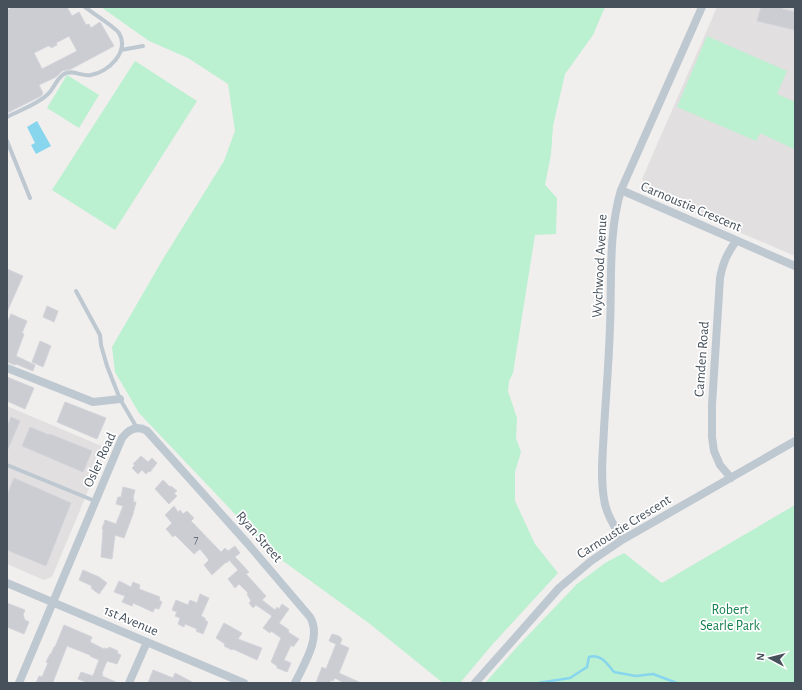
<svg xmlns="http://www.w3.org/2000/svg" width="802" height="690" font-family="'Alegreya Sans',sans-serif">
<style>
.education{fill:#e2dfe0}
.green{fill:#bbf0d0}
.water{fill:#87d6ee}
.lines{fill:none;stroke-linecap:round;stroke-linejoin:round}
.stream{stroke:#87d6ee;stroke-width:2.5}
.building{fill:#cbcdd3;stroke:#d2d4da;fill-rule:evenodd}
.service{stroke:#bec8d1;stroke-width:4}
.minor{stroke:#bec8d1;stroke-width:8}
.labels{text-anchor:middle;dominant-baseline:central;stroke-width:3.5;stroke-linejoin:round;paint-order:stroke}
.number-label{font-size:12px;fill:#67707a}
.street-label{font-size:14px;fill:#46515c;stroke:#fff}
.park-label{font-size:14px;fill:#147f4c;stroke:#fff}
</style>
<rect width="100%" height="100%" fill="#f1eeee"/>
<!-- education -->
<path class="education" d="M717,7H795V256L648,193L642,179Z
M7,406L106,448L52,577L44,580L7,564Z"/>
<!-- green -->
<path class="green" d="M101,7H605L593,35L565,74L553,126L551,154L545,185L557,198L556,234L535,235L513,373L509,381L508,391L517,418L516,438L521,452L515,472V501L535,544L558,573L491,646L460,683H443L370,624L272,553L139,413L115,372L112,347L163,259L224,161L235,131L228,84L188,58L149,41Z
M707,36L787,71L777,94L795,102L794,149L760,133L756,141L677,107Z
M135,61L197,101L115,230L52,190Z
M67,75L99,95L79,128L47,108Z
M795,505V683H485L517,647L577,584L605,563L624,553L662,583Z"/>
<!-- water -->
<path class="water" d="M37,121L51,146L36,154L31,145L35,143L27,127Z"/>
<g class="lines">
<!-- stream -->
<path class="stream" d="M538,683L570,678L587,667L589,657C601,653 608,665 614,672L636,676L653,674L677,683"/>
</g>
<!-- building -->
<path class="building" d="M13,7H67L72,16L79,12L86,25L89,24L91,28L100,22L114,46L71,69L62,71L56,77L39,85L43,93L41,96L7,113V10ZM69,36L77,51L42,69L34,53L48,46H50L51,48L57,45L56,43Z
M761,7H783L782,9L795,12V30L757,21Z
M7,269L23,276L7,312Z
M47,306L58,311L54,322L43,317Z
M11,314L27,321L22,333L24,334L16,356L35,365L33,371L16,364L15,365L7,362V323Z
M40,341L51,346L43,367L32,362Z
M7,377L34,388L25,409L7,401Z
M65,402L106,418L97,439L57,422Z
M11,417L20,421L7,451V426Z
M30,427L49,435L50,434L92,451L83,472L22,446Z
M141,456L148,462L152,458L157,463L150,472L149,471L146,474L142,470L138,474L132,468L135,465L133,464Z
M14,478L71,503L46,566L7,550V495Z
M163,480L170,487L171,486L177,491L174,493L177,496L169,504L155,489Z
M123,487L135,490L133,498H134L133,502H136L133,514L124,538L115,535L112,559L101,557L103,530L102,529L105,520L116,524L123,506L116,504L118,497H121Z
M174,506L178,512L180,510L183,514L187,511L194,518L191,521L221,552L225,548L228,551L235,546L240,553L235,557L249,572L246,574L266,596L262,600L275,610L277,607L279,609L282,604L289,609L279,623L289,630L288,632L299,639L293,647L291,645L284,660L291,663L287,672L277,668V666L271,662L281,638L271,631L270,633L263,628L272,616L256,605L253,608L249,603L251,601L247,594L248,593L239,584L235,588L228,579L238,570L229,560L227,563L226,562L212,575L204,565L209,560L200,549L194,554L175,535L173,537L166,529L172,523L165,515Z
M83,570L99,577L107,583L99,594L91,588L92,586L79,580Z
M119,581L131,587L133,582L140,585L139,589L160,597L159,600L162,602L159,609L155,608L153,612L133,603L132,606L122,602L125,596L114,592Z
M200,594L209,598L201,616L205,618V620L208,622L203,634L196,631L197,629L185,624L184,627L178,624L180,618L175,616L177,612L172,610L176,600L188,605L190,600L197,603Z
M7,603L25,610L23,615L25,620L29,622L24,634L7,627Z
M224,623L242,633L238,639L262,648L257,660L233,649L232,650L224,646L225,644L216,638Z
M64,625L92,637L90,642L104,649V648L108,649L109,647L118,651L117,653L121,655L117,664L107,661L102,673L103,674L102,676L118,683H88L78,679L81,672L93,676L99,660L90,656V655L67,646L53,682L56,683H36L39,676L42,677L48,663L46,662L50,654H51L54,647H55Z
M332,634L339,636L342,639L340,644L349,648L339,673L361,683H344L335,678L333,681L331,680L330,683H316L322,667L326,669L336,644L329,641Z
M153,670L173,678L175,673L194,683H148Z"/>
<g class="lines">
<!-- service -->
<path class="service" d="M121,50L143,46
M7,117C20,110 36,105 47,95C54,89 56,79 64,74C73,69 82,77 91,75C108,72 130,52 119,33C114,26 92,13 85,7
M7,141L30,198
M76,291L100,335L101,345L107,366L120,399L137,428
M7,465L95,501"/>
<!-- minor -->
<path class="minor" d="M621,190L795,266
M7,368L93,402L120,399
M731,478L720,465L714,451L712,437V405L720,278C723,262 727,254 736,241
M622,540C615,527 606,514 604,499C600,476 603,452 604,429C606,395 609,360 610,326C612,281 608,234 621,190L702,7
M7,583L244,683
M19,683L122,438C129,429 137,425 147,431L248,544L310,617C322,637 304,664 295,683
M129,683L147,642
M475,683L559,588L591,561L622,540L795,441"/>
</g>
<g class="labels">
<!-- number labels -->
<g class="number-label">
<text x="196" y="539">7</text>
</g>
<!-- street labels -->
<g class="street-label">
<text transform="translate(691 207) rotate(23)">Carnoustie Crescent</text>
<text transform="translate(600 266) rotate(-87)">Wychwood Avenue</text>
<text transform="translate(702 359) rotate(-86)">Camden Road</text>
<text transform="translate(100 460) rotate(-65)">Osler Road</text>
<text transform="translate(624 527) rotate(-32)">Carnoustie Crescent</text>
<text transform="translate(259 537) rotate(49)">Ryan Street</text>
<text transform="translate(131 621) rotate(23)">1st Avenue</text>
</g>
<!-- park labels -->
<g class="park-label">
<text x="730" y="610">Robert<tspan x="730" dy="16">Searle Park</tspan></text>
</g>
</g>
<!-- border -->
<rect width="802" height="690" fill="none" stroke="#46515c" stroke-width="16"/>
<!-- north arrow -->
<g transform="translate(770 658) rotate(277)" stroke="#ffffff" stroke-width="3" paint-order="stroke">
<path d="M0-3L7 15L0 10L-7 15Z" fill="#46515c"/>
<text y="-6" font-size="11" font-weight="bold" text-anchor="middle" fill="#46515c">N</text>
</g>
</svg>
